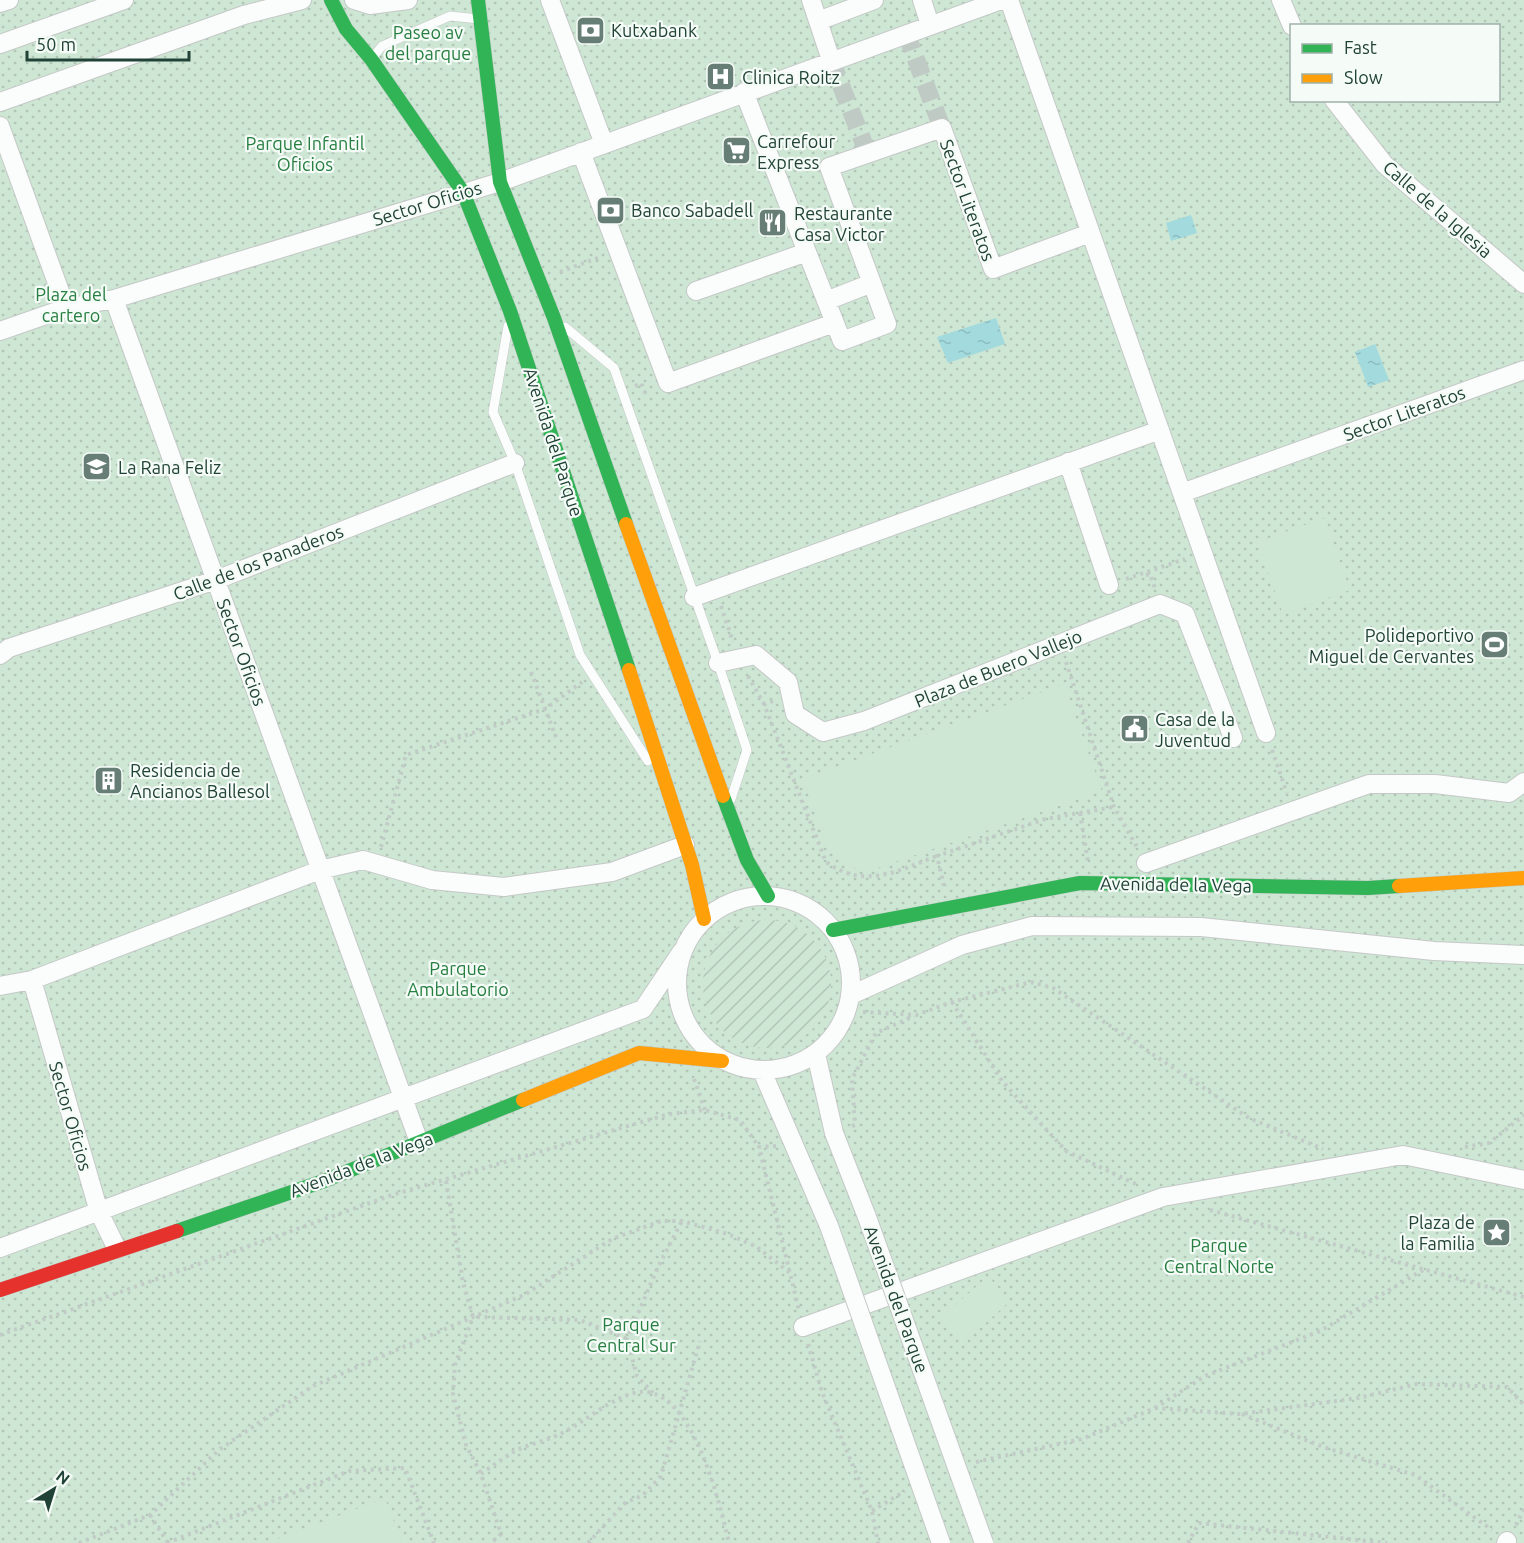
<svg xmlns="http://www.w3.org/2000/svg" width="1524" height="1543" font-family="Ubuntu,sans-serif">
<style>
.park{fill:url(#park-dots);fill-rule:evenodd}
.garden{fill:url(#garden-furrows)}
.pitch{fill:#cee6d4}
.water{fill:url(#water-ripples)}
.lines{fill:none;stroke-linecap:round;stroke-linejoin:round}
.street-tunnel{stroke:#bfcac5;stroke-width:18;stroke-dasharray:18 9;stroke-linecap:butt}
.lane-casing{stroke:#c4c9c6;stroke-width:10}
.street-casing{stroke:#c4c9c6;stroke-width:20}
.fast-casing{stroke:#c2cac6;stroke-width:15}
.slow-casing{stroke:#c2cac6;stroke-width:15}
.jam-casing{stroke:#c2cac6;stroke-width:15}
.path{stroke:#c2ccc7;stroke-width:4;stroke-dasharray:3 4.5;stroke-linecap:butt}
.lane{stroke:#fbfcfc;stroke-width:9}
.street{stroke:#fbfcfc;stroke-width:18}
.fast{stroke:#30b455;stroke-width:14}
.slow{stroke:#ff9f0a;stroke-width:14}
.jam{stroke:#e5322d;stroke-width:14}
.street-bridge-casing{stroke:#c4c9c6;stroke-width:20;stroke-linecap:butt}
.street-bridge{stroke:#fbfcfc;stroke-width:18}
.labels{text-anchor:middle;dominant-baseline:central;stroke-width:4.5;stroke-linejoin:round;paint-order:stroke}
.poi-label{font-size:18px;fill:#214337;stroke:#f5fbf7;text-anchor:start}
.park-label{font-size:18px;fill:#267f41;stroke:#f5fbf7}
.street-label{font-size:18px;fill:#214337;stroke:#f5fbf7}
</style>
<defs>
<pattern id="park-dots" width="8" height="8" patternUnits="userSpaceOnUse" patternTransform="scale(1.5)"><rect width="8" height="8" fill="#cee6d4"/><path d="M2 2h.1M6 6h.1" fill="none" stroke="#b1c6b7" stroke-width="1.8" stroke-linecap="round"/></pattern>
<pattern id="garden-furrows" width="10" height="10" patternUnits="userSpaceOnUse" patternTransform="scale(1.5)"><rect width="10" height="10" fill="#cee6d4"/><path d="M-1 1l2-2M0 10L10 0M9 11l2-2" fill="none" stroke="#b1c6b7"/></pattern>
<pattern id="water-ripples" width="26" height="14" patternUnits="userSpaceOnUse" patternTransform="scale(1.5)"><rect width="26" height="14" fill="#a3dade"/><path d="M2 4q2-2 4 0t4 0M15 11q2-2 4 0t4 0" fill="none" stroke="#8cbcbf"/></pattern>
</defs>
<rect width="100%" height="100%" fill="#e7ece9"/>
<!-- park -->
<path class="park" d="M0,0H1524V1543H0ZM1292,26H1498V100H1292Z"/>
<!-- garden -->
<path class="garden" d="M703 984a64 64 0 1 1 128 0a64 64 0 1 1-128 0Z"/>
<!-- pitch -->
<path class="pitch" d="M1324,518L1350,590L1283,614L1257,542Z
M1064,684L1102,791L869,871L847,866L828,849L803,779Z
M988,1276L1010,1301L965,1342L942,1317Z
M385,1498L402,1543H267Z"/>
<!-- water -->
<path class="water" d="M1191,215L1197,233L1171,241L1166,223Z
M996,318L1005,344L948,363L937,337Z
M1375,344L1389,380L1368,387L1355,352Z"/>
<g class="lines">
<!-- street-tunnel -->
<path class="street-tunnel" d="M906,33L942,128
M831,60L868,154"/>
<defs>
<path id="lane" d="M373,57L382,46L450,16L479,19
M508,326L493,412L515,463L580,655L648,761
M565,327L614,368L718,663L747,750L731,799"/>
<path id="street" d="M354,0L370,5L408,0
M550,0L604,144
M811,0L831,60
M922,0L930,25
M1009,0L1266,733
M1281,0L1292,26
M0,3L9,0
M818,21L874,0
M0,44L124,0
M744,92L842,341L887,324L829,167L942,128L993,269L1090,233
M1334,100L1385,165L1524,284
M0,102L244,15L302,0
M0,126L66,308
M581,152L668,383L834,323
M696,291L807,252
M114,299L419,1142
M826,301L872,283
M0,331L66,308L114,299L500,182L1001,0
M1068,462L1109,585
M1182,493L1524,370
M694,597L1160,430
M0,655L9,648L216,580L515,463
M718,663L756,655L788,682L795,714L823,732L864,721L1160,604L1185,614L1233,738
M1146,863L1369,784H1435L1509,793L1524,782
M677 983a87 87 0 1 1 174 0a87 87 0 1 1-174 0Z
M0,986L32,980
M851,995L962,945L1032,926L1201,927L1434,951L1524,955
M816,1054L834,1133L867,1217
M762,1071L829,1226
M0,1248L643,1009L682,951
M117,1249L99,1212L32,980L320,870L363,860L432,880L504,887L612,872L685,845
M803,1327L1163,1197L1403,1155L1524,1180
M1506,1543L1507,1541"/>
<path id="fast" d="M331,0L346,29L371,59L463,192L510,311L629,670
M478,0L500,182L554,318L626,524
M723,796L747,860L768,896
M833,930L1080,883L1368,888L1399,886
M177,1231L324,1181L523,1100"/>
<path id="slow" d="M626,524L723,796
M629,670L692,865L704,919
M1399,886L1524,878
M523,1100L639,1053L722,1061"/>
<path id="jam" d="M0,1290L177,1231"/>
</defs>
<!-- lane casing -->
<use href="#lane" class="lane-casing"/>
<!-- street casing -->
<use href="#street" class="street-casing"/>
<!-- fast casing -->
<use href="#fast" class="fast-casing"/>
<!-- slow casing -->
<use href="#slow" class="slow-casing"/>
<!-- jam casing -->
<use href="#jam" class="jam-casing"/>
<!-- path -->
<path class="path" d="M560,272L600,257
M635,386L641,383L645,392L650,390
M1146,575L1150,574L1155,588
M1126,579L1185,559
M721,606L733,642
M1066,662L1114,807L1137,847
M531,672L556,737
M748,676L764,704
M773,701L764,704L826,862C865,890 897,871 937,856
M1272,750L1287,793
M1080,813L1088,862
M381,847L406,755L545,709L582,682
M944,886L937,856L1045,819L1114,807
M952,1002L1002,1081L1066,1151L1138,1185
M863,1012L916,1015L952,1002L1031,982L1053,988L1249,1118L1323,1149
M694,1079L705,1110
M852,1126L855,1125L852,1079L876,1033L914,1016
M776,1146L759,1147L799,1310
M1465,1147L1489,1143L1524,1115
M446,1181L463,1282L473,1317L455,1365L453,1394L466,1445L481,1474L501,1534L491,1543
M1210,1210L1524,1297
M477,1317L580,1320L627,1339
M0,1335L392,1195L669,1114L705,1110L740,1120L759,1147
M808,1344L822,1392L872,1511L878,1543
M653,1393L637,1376L627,1339L658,1267L682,1221
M1155,1408L1241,1414L1358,1398L1417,1384L1507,1387L1524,1405
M1242,1414L1323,1447L1415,1475L1492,1530
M976,1462L1082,1439L1155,1408L1205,1376L1320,1331L1423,1270
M481,1474C492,1466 504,1458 515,1451C529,1444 545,1441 558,1435C584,1423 606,1401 634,1393C691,1378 720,1505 729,1543
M872,1511L905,1491
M150,1515L168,1543
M1516,1525L1524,1509
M79,1543L150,1515L220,1449L313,1386L524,1295L612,1239L661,1221H682L728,1234L757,1247L790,1273
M167,1543L349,1471L405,1468L434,1543
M588,1543L625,1503L643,1495L661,1476L700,1341
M1188,1543L1199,1523L1387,1543"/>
<!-- lane -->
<use href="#lane" class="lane"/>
<!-- street -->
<use href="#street" class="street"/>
<!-- fast -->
<use href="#fast" class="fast"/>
<!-- slow -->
<use href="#slow" class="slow"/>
<!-- jam -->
<use href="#jam" class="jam"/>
<defs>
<path id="street-bridge" d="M867,1217L984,1543
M829,1226L941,1543"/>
</defs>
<!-- street-bridge casing -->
<use href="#street-bridge" class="street-bridge-casing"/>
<!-- street-bridge -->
<use href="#street-bridge" class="street-bridge"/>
</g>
<!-- icons -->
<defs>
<symbol id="bank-square" viewBox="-11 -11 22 22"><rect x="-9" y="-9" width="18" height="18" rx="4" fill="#667e75" stroke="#f5fbf7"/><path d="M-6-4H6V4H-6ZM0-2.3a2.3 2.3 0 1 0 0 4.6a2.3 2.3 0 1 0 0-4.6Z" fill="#fff"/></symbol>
<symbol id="hospital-square" viewBox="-11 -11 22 22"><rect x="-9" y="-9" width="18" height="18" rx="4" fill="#667e75" stroke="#f5fbf7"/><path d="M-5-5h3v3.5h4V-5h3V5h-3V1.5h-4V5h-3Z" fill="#fff"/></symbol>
<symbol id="supermarket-square" viewBox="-11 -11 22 22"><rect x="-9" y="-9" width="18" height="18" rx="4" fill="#667e75" stroke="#f5fbf7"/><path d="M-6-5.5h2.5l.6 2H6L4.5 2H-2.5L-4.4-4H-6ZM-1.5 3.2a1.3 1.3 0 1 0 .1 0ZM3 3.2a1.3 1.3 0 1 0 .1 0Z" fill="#fff"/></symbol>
<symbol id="restaurant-square" viewBox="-11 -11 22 22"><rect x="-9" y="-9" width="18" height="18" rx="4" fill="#667e75" stroke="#f5fbf7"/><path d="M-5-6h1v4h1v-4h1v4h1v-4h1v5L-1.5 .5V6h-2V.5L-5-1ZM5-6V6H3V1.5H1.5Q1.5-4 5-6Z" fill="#fff"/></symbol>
<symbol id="school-square" viewBox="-11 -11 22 22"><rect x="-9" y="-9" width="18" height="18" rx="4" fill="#667e75" stroke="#f5fbf7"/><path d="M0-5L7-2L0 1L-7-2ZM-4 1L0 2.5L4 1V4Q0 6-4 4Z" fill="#fff"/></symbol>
<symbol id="stadium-square" viewBox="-11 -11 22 22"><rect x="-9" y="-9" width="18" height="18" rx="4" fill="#667e75" stroke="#f5fbf7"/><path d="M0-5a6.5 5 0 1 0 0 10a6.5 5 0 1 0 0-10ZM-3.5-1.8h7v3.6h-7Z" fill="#fff"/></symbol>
<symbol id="civic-square" viewBox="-11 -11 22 22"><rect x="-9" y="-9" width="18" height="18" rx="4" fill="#667e75" stroke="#f5fbf7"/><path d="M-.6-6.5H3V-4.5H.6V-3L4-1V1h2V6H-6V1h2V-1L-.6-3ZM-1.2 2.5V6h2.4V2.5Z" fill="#fff"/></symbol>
<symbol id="building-square" viewBox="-11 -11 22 22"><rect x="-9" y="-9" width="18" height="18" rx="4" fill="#667e75" stroke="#f5fbf7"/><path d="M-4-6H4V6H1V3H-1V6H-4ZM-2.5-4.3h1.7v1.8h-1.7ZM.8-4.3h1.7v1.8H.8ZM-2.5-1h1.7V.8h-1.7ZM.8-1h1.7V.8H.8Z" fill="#fff"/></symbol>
<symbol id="sight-square" viewBox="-11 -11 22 22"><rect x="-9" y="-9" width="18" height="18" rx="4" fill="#667e75" stroke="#f5fbf7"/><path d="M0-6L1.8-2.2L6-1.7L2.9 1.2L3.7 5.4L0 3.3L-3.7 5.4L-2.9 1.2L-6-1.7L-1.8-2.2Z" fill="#fff"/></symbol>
</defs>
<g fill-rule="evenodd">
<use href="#bank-square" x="574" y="14" width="33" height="33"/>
<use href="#hospital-square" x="704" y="60" width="33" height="33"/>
<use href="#supermarket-square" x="720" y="134" width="33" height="33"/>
<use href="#bank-square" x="594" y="194" width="33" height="33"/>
<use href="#restaurant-square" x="756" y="206" width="33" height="33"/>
<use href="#school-square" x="80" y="450" width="33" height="33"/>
<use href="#stadium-square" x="1478" y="628" width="33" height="33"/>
<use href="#civic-square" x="1118" y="712" width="33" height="33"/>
<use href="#building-square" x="92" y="764" width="33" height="33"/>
<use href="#sight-square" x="1480" y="1216" width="33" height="33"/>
</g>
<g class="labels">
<!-- poi labels -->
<g class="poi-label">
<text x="611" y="30">Kutxabank</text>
<text x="742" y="77">Clinica Roitz</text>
<text x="757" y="141">Carrefour<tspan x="757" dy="21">Express</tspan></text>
<text x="631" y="210">Banco Sabadell</text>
<text x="794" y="213">Restaurante<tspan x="794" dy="21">Casa Victor</tspan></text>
<text x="118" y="467">La Rana Feliz</text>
<text x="1474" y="635" text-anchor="end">Polideportivo<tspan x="1474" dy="21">Miguel de Cervantes</tspan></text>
<text x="1155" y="719">Casa de la<tspan x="1155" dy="21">Juventud</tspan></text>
<text x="130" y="770">Residencia de<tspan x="130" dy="21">Ancianos Ballesol</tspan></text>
<text x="1475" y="1222" text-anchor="end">Plaza de<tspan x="1475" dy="21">la Familia</tspan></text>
</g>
<!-- park labels -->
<g class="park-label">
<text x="428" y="32">Paseo av<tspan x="428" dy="21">del parque</tspan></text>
<text x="305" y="143">Parque Infantil<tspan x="305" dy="21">Oficios</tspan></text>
<text x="71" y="294">Plaza del<tspan x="71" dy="21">cartero</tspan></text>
<text x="458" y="968">Parque<tspan x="458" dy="21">Ambulatorio</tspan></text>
<text x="1219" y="1245">Parque<tspan x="1219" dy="21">Central Norte</tspan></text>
<text x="631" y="1324">Parque<tspan x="631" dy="21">Central Sur</tspan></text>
</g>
<!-- street labels -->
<g class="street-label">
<text transform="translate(968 200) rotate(70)">Sector Literatos</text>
<text transform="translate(427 203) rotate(-17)">Sector Oficios</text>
<text transform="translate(1438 209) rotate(41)">Calle de la Iglesia</text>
<text transform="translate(1404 413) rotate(-20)">Sector Literatos</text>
<text transform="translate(554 442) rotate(72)">Avenida del Parque</text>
<text transform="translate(258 562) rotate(-21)">Calle de los Panaderos</text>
<text transform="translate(242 652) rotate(70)">Sector Oficios</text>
<text transform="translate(998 668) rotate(-22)">Plaza de Buero Vallejo</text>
<text transform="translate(1176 884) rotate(1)">Avenida de la Vega</text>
<text transform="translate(71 1116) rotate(74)">Sector Oficios</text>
<text transform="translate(361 1164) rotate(-21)">Avenida de la Vega</text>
<text transform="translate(897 1299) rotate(70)">Avenida del Parque</text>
</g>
</g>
<!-- legend -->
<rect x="1290" y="24" width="210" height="78" fill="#f5fbf7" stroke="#a0b1aa" stroke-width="1.5"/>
<rect x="1302" y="44" width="30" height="9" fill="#30b455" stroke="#a0b1aa" stroke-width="1.5"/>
<text x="1344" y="54" font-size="18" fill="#214337">Fast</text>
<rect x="1302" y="74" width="30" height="9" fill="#ff9f0a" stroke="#a0b1aa" stroke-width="1.5"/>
<text x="1344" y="84" font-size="18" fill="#214337">Slow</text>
<!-- north arrow -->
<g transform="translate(54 1489) rotate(38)" stroke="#f5fbf7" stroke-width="4.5" paint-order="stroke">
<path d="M0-4.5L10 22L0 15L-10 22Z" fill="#214337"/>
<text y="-9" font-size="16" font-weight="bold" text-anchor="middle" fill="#214337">N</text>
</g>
<!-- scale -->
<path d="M27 51v9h162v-9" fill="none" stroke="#214337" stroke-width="3"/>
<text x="36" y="51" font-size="18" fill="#214337" stroke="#f5fbf7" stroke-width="4.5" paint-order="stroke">50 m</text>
</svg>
